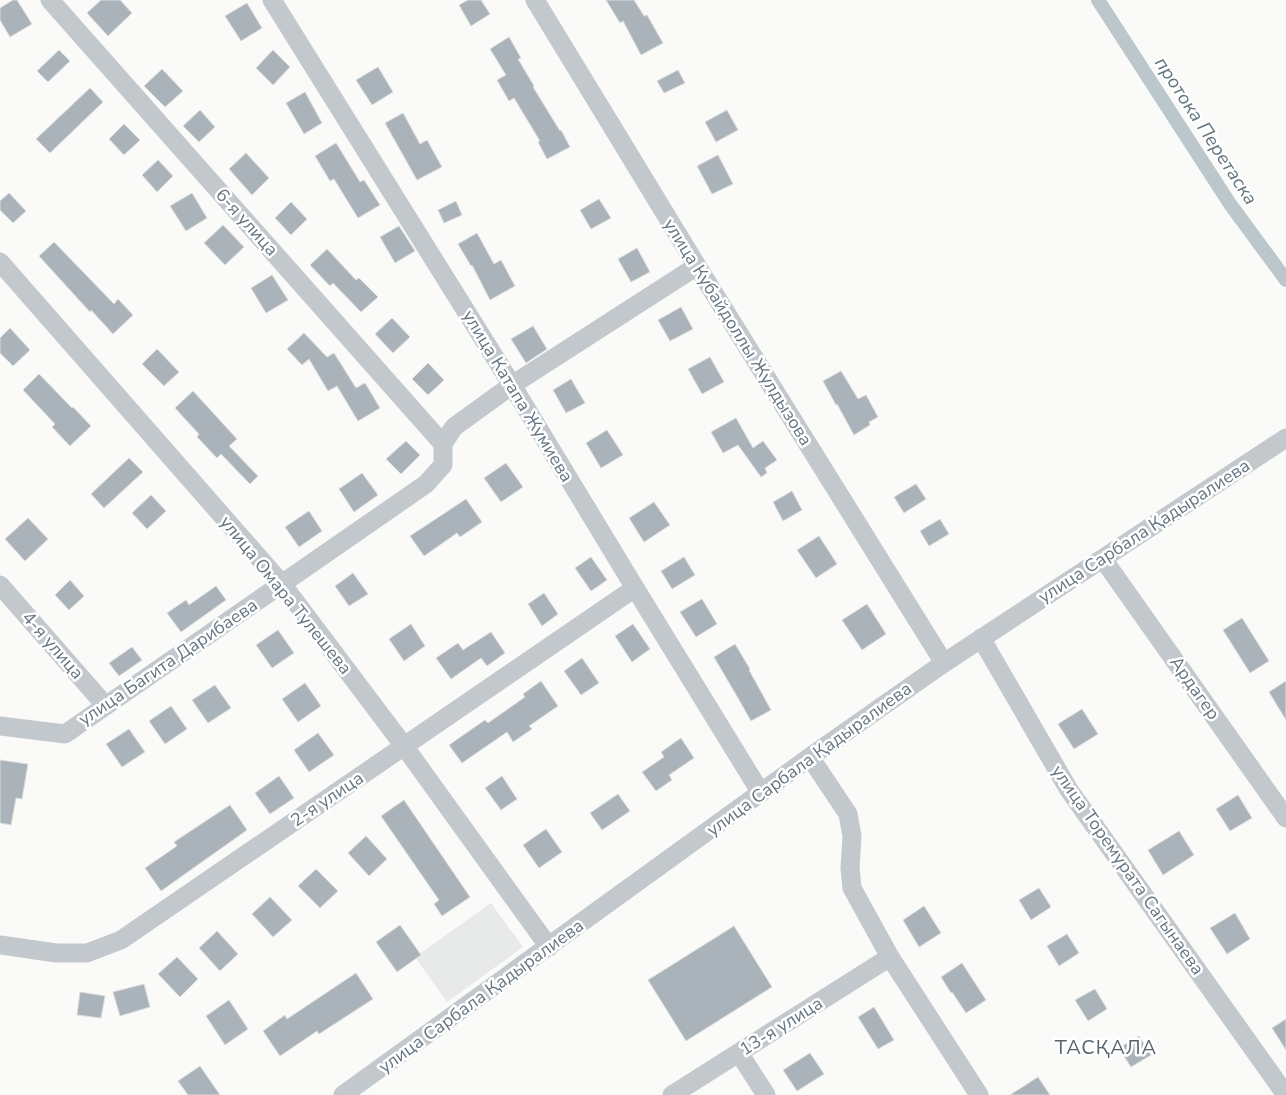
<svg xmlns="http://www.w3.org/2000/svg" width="1286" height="1095" font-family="'Nunito Sans',sans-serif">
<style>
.built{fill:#e8e9e9}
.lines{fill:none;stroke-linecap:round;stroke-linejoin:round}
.canal{stroke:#bbc7cb;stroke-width:14}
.building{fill:#aab3b9;stroke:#dcdcda}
.minor{stroke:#c3c8cc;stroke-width:19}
.labels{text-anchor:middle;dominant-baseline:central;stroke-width:5;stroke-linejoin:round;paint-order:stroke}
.street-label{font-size:18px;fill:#657683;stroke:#fff}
.water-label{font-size:19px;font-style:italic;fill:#60757c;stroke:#fff}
.quarter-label{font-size:20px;letter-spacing:1px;fill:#57646e;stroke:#fff}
</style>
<rect width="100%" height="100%" fill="#fafaf8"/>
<!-- built -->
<path class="built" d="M491,903L523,947L447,1002L415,957Z"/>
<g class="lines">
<!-- canal -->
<path class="canal" d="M1098,0L1230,204L1286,280"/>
</g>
<!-- building -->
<path class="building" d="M13,0H17L32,24L10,37L0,20V8Z
M101,0H120L132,13L108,36L87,13Z
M468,0H481L490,14L471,26L459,5Z
M606,0H634L644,16L647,15L663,43L641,55L623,21L620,23Z
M247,3L262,28L241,41L225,16Z
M509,37L521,58L518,59L534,86L533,87L560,131L561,130L570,147L547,159L538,142L540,141L514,98L509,101L497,80L506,75L490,49Z
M59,50L70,61L48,82L37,71Z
M273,50L290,67L273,85L256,68Z
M378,67L393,92L372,105L356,80Z
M162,69L183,91L165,107L144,86Z
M678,70L685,83L664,93L657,81Z
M90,88L103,102L50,153L36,139Z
M305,92L322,123L304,134L286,103Z
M200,110L215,127L199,142L183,126Z
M727,110L738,130L716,142L705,122Z
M403,113L420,144L427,140L442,167L417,180L385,123Z
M124,124L140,140L124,155L109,139Z
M336,143L360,182L364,180L380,205L358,218L334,179L330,181L315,156Z
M246,153L269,178L252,195L229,169Z
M718,155L733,184L712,194L697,166Z
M158,160L173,176L157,192L142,175Z
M9,193L26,211L13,223L0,210V201Z
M192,193L207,218L186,231L170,206Z
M599,199L611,218L591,229L580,210Z
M456,201L462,215L444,223L438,210Z
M291,202L307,219L291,235L275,218Z
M223,225L244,247L225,265L204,243Z
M399,226L415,251L395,263L380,237Z
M477,233L494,264L501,260L515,286L490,300L472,265L471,266L458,244Z
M54,242L114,304L118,299L133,315L113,334L91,310L90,312L39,256Z
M637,248L650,272L631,282L618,259Z
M327,249L356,280L359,278L378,297L361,312L333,283L330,286L310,265Z
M272,275L288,300L266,313L251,288Z
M681,307L693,329L670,341L658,320Z
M392,318L410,337L393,353L375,334Z
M533,326L547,349L526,363L511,339Z
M10,328L30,350L13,366L0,353V338Z
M304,333L327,357L334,353L356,388L365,383L380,408L358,421L337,386L328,391L309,359L302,365L287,349Z
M157,349L179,372L164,386L142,364Z
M710,357L724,382L702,394L688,369Z
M428,363L444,380L428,395L412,379Z
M841,371L858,399L866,395L878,417L869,422L870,425L854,435L837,404L836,405L823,381Z
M39,374L72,408L73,407L91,426L70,446L52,427L55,424L23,390Z
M571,379L585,403L566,413L553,390Z
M193,391L237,439L229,446L258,476L250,484L221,454L217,458L197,437L199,434L175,408Z
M736,418L753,448L763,441L777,460L765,468L767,473L761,477L738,445L723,453L711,432Z
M607,430L623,455L601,468L586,443Z
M406,441L420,455L401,474L386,459Z
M129,458L143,472L104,508L91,494Z
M506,463L523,487L501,502L484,478Z
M362,473L378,495L354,512L339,489Z
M916,484L926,499L904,513L894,497Z
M792,491L802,510L783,521L773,502Z
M151,495L166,511L147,529L132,513Z
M466,499L482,522L460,537L457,533L424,556L410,536Z
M654,502L670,525L644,542L629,518Z
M309,511L322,531L299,547L285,527Z
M28,518L48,539L25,561L5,539Z
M940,519L949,534L929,546L920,531Z
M819,536L837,564L816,578L797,550Z
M591,557L607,580L591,591L575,568Z
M684,557L695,575L672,589L661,571Z
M353,573L368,594L349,606L335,586Z
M70,580L84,596L69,610L55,595Z
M216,586L226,600L181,632L167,613L186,600L189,605Z
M544,593L558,614L542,626L528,604Z
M702,599L717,624L696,637L680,612Z
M867,604L886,634L862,650L842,620Z
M1242,618L1269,661L1250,673L1223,630Z
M411,624L425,646L404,661L389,639Z
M633,624L650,649L632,662L615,636Z
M278,630L294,653L272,668L256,645Z
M491,632L505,653L487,666L481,658L451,679L436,658L458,643L463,650Z
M735,644L750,669L749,670L771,710L751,721L738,698L714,657Z
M132,647L142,660L119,676L109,663Z
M582,658L599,683L581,695L564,671Z
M541,681L558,706L529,726L532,729L513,742L507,732L462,763L449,745L485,720L488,723L525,697L523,694Z
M1286,681V720L1269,692Z
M305,683L321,706L298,722L282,699Z
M215,685L231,708L208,723L192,700Z
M171,706L187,729L165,744L149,721Z
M1082,709L1098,734L1074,749L1058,724Z
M129,729L145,752L122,767L106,744Z
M318,733L334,755L309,772L294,750Z
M681,738L694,758L669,775L672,780L656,791L642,772L664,757L661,752Z
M0,760L28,764L22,799L16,798L11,825L0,823Z
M279,776L294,798L270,814L255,793Z
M502,776L517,799L501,810L485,788Z
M618,794L630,811L602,830L590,813Z
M1238,795L1252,818L1230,831L1216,809Z
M404,800L470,897L442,916L434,904L439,900L381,816Z
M230,805L247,830L161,891L145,868L177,846L174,842Z
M546,829L562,852L539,868L523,845Z
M1179,831L1194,855L1163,875L1148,850Z
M366,836L387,859L369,876L348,853Z
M316,869L338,891L320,908L298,886Z
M1039,888L1051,907L1031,920L1019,900Z
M270,897L292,920L273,937L252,914Z
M924,906L941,933L919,947L903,920Z
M1235,913L1250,939L1227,954L1210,928Z
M400,925L421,955L397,972L376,942Z
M734,926L772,987L686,1041L648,980Z
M217,931L238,954L220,971L199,948Z
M1067,934L1079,953L1059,966L1047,946Z
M177,957L198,979L180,997L158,974Z
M962,963L986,1000L966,1013L952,992L951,993L941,977Z
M356,973L373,999L319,1034L317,1031L280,1056L263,1031L285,1015L287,1019Z
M144,984L150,1007L120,1016L113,992Z
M1095,989L1107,1009L1088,1021L1075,1000Z
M80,992L105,996L101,1018L77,1015Z
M229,1000L248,1029L225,1045L206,1016Z
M874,1007L894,1040L878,1049L858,1017Z
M1286,1019V1050L1272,1028Z
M1139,1036L1151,1055L1131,1067L1119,1048Z
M810,1053L824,1074L797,1091L783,1070Z
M200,1066L220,1095H188L178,1081Z
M1038,1077L1050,1095H1010Z"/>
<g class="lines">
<!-- minor -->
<path class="minor" d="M50,0L443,444
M272,0L512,385L635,588L761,793
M535,0L697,266L944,663
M0,262L282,584L404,746L549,947
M1103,559L1286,818
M0,585L105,705
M981,638L1069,790L1286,1095
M0,726L65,734L426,484L443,465V444L454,427L512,385L697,266
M810,757L848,814L852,836L850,868L852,888L890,957L979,1095
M0,945L56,953H87L121,940L635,588
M739,1053L766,1095
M343,1095L810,757L944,663L1286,438
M672,1095L890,957"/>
</g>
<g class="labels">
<!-- street labels -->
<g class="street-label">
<text transform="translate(247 222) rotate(48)">6-я улица</text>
<text transform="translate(738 332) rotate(58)">улица Кубайдоллы Жулдызова</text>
<text transform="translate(518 396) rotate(59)">улица Катапа Жумиева</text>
<text transform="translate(1144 531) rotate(-33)">улица Сарбала Қадыралиева</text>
<text transform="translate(286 595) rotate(51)">улица Омара Тулешева</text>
<text transform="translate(53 645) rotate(49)">4-я улица</text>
<text transform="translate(168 662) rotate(-34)">улица Багита Дарибаева</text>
<text transform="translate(1195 688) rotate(55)">Ардагер</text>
<text transform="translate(809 759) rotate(-36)">улица Сарбала Қадыралиева</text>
<text transform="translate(327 799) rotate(-34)">2-я улица</text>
<text transform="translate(1128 870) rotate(55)">улица Торемурата Сагынаева</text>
<text transform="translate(481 996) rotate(-36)">улица Сарбала Қадыралиева</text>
<text transform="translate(781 1026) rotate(-32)">13-я улица</text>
</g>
<!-- water labels -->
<g class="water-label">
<text transform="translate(1206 131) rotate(57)">протока Перетаска</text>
</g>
<!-- quarter labels -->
<g class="quarter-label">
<text x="1106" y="1047">ТАСҚАЛА</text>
</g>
</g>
</svg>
